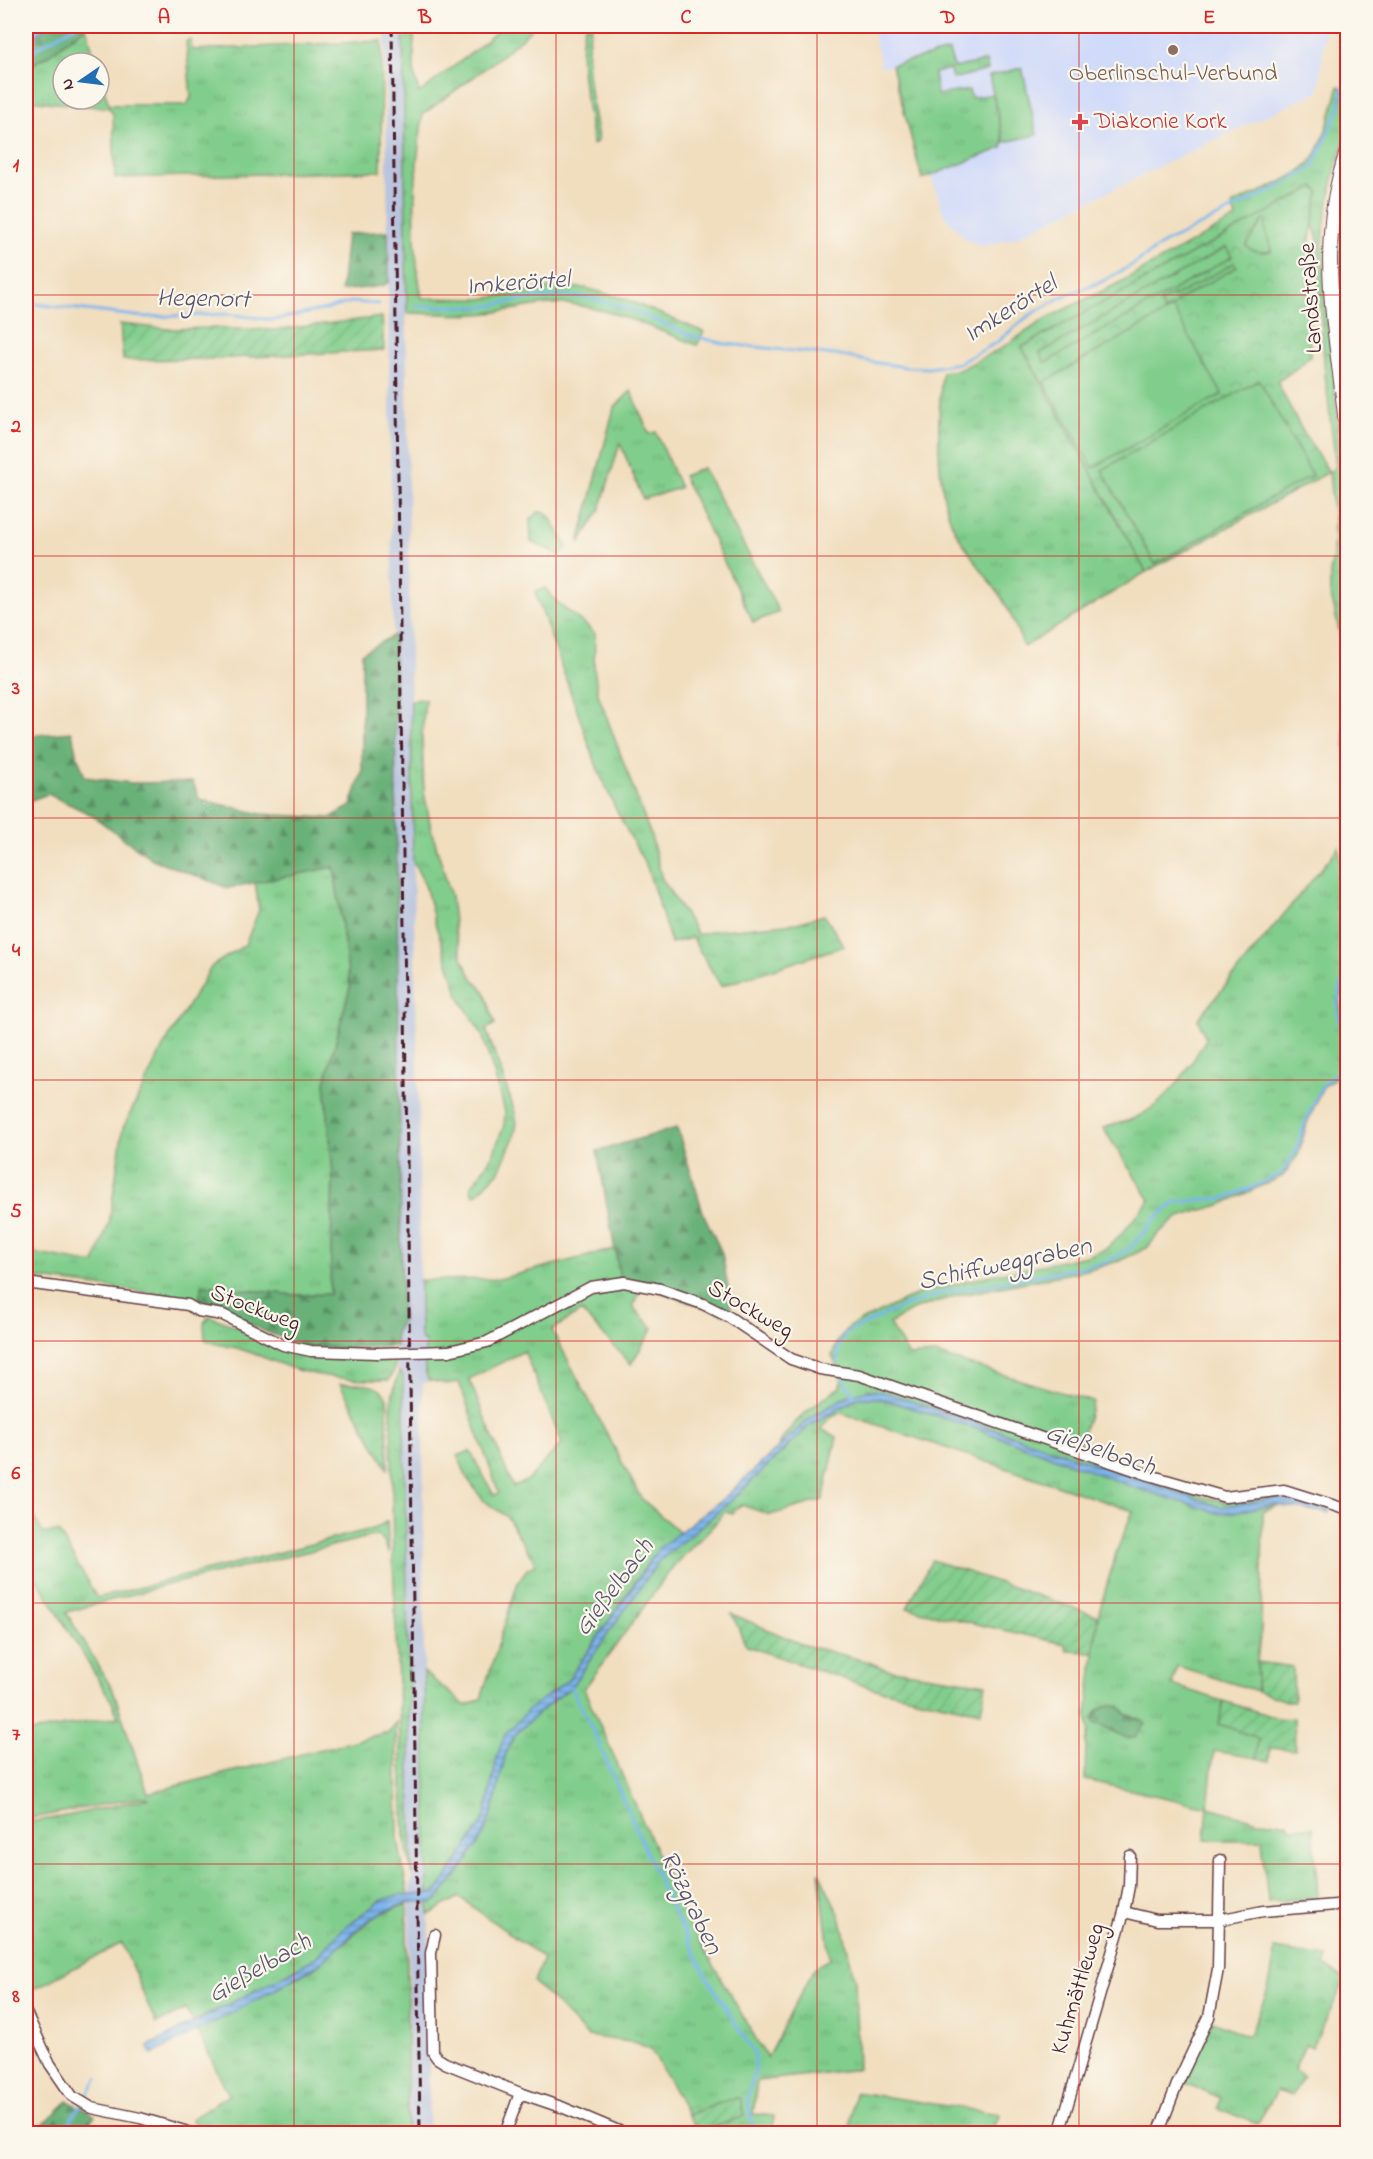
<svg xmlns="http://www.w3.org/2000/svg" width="1373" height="2159" font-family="'Indie Flower',sans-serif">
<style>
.built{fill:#d0daf9}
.railway{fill:#bac4de}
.grass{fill:url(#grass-tufts);stroke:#66765c;stroke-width:1.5;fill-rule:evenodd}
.forest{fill:url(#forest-firs);stroke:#596852;stroke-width:1.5}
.park{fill:url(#park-crowns);stroke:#66765c;stroke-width:1.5}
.garden{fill:url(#garden-furrows);stroke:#66765c;stroke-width:1.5}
.pitch{fill:#81ce8c;stroke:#66765c;stroke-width:1.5}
.water{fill:url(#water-rules);stroke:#626a8c;stroke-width:1.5}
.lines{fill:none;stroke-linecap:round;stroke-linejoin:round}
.stream{stroke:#7ab5ec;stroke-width:3}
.minor-casing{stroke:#633c41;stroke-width:13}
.major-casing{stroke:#633c41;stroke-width:16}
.minor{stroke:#fff;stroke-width:10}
.major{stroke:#fff;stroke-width:14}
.rail{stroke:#4a1f2b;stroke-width:3;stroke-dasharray:9 4.5;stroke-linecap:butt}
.minor-bridge-casing{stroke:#633c41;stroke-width:13;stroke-linecap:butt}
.minor-bridge{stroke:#fff;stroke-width:10}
.grid{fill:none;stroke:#d62828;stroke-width:1.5;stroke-opacity:0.55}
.education-dot{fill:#8d6e63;stroke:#fbf7ec;stroke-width:2}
.health-dot{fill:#e0444e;stroke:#fbf7ec;stroke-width:2}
.labels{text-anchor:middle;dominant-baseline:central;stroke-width:4.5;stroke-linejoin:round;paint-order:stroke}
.education-label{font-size:24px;fill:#785e54;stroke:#fbf7ec}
.health-label{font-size:24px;fill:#be3a42;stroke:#fbf7ec;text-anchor:start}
.street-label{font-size:24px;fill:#4a1f2b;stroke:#fbf7ec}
.water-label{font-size:26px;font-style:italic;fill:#5b546f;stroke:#fbf7ec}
.neatline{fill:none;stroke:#d62828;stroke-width:2}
.grid-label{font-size:20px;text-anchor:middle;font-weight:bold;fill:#d62828}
</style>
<defs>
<pattern id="grass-tufts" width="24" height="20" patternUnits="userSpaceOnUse" patternTransform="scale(1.5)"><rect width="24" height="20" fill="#81ce8c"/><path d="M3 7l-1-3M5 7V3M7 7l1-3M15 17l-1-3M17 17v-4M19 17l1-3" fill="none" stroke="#71b079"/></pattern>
<pattern id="forest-firs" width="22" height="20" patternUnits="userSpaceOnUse" patternTransform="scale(1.5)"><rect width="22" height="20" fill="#68b178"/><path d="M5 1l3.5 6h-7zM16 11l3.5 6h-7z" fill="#588f63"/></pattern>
<pattern id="park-crowns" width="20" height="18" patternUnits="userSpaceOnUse" patternTransform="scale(1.5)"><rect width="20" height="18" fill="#81ce8c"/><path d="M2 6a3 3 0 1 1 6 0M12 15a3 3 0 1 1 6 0" fill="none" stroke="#71b079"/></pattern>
<pattern id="garden-furrows" width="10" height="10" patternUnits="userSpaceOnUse" patternTransform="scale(1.5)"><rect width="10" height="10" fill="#81ce8c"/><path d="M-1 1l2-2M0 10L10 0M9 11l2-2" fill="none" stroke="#71b079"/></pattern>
<pattern id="water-rules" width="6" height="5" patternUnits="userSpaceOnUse" patternTransform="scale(1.5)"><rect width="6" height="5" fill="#7ab5ec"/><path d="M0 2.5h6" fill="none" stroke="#6693bf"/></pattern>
</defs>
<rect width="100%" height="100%" fill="#fbf7ec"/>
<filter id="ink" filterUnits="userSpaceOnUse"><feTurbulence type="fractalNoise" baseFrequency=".0167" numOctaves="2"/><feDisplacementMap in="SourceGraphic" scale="12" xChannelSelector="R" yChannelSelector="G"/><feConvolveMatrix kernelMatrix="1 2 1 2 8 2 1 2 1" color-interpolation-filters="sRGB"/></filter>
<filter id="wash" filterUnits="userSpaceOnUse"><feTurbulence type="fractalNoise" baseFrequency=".008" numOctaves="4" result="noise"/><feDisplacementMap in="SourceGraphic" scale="24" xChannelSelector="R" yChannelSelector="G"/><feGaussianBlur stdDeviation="1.35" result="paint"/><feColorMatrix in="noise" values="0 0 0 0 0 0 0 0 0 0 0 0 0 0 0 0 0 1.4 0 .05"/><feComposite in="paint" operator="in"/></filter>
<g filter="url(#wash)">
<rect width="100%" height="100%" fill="#f1debf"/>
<!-- built -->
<path class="built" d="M872,26H1325L1319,91L1185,154L1017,237L984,246L967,240L944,215L931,176L922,179L893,65L881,67Z"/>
<!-- railway -->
<path class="railway" d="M385,26H403L412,830L419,1114L420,1339L425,1341V1369L428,1380L423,1384L424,1655L429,1915V2134L408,2133L410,1887L412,1879L403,1377L397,1370L395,1333L402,1321Z"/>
<!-- grass -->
<path class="grass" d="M403,26H414V73L419,93L475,50L503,26H535C500,59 462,86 423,114C414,175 410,236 422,298L481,299L558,287L585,288L623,298L704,332L697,345C657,330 619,312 576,305C542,300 510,313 476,314C453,316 430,313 407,313Z
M585,26H592C581,62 593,104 598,140L593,145C589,110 575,58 585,26Z
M86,27L96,63H63V99H99V73L109,105H187L191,97L186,41L191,40L192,50L382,41L381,171L115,178L113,114L109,108L26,100V68L47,56Z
M949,51L954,68L986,61L988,70L952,79L950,69L934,73L937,95L969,90L971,98L993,94L1004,142L1002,148L922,179L892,65Z
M1339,86L1347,93V136L1335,170L1325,221L1323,244L1325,293L1348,527L1347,768L1340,676V634L1330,591V573L1333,557L1334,521L1329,472L1336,467L1325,374L1319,291L1318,240L1313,224L1319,192L1315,187L1022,347L1146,572L1024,647C1017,630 1011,612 1001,597C986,575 969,555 956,532C934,493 938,416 942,372L959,370L1000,349L1047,318L1117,284L1236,218L1232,205C1251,195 1300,177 1312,160C1324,144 1333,107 1339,86Z
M1347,171L1342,280L1347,332V380L1335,281L1338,206Z
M631,391L649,434L656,432L680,488L643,499L620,443L600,510L579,543L614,408Z
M703,468L779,612L753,622L683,476Z
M538,512H545L550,517L567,547L560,555L531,542L530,520Z
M545,588C560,610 578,615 595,634L594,668L598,694L651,836L662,879L698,935L713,931L797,923L824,915L844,946L721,986L692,938L671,943L647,867L618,814L598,770L535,592Z
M425,699L422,736L424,792L431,828L451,896L455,932L463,960L471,976L485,992L495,1024L486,1029L514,1109L517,1123L514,1137L499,1171L476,1195L472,1194L471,1187L493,1155L504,1125L505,1111L482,1034L460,999L435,923L425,885L413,861L411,700Z
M1339,847L1346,907H1348L1347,978L1340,1003L1347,1059L1346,1065L1338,1076L1323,1087L1307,1123L1298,1155L1283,1176L1220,1205L1179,1217L1160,1232L1147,1248L1121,1260L1096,1268L955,1296L912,1310L889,1324L909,1356L935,1354L1093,1402L1077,1452L1142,1477L1199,1496L1226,1502L1281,1495L1280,1499L1220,1507L945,1412L870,1390L849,1395L811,1417L777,1449C788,1424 817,1402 840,1387L842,1378L832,1356L838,1340L850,1326L920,1293L987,1276L1087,1256L1107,1248L1121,1234L1150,1200L1103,1128C1114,1125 1125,1122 1135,1118C1169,1102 1188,1070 1206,1039L1198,1019Z
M334,867L350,987L325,1082L333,1174L330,1294L296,1295L203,1285L199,1299L26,1277V1252L94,1264L109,1223L123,1128L163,1047L212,966L245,945L259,910L255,882Z
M615,1249L620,1277L643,1282L633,1307L653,1328L631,1364L581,1311L552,1330L641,1498L680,1533L659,1548L652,1557L569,1679L501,1744L486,1812L481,1825L440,1888L433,1894L428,1893L424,1672L466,1706L481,1699L518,1582L527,1569L536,1564L507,1517L483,1500L467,1478L458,1456L470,1451L494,1495L499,1493L459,1382L447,1384L428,1380L425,1369V1341L420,1339V1280L499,1279ZM524,1351L562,1443L528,1480L513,1487L469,1379Z
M209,1316L230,1324L267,1342L394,1354C396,1364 395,1372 389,1380C358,1381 327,1378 297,1370C278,1364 260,1355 240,1349C228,1345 217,1347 205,1339L204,1323Z
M399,1372L403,1376L412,1875L404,1835L393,1558L391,1407L393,1393Z
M340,1384C359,1385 376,1380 387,1398L388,1470Z
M858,1398H876L890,1401L978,1429L1053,1457L1229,1513L1259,1506L1279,1505L1263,1511L1261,1629L1257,1662V1691L1177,1666L1172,1685L1223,1701L1220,1724L1258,1738L1256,1758L1214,1751L1208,1807L1258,1821L1288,1823L1290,1828L1313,1827L1318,1897L1268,1902L1262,1840H1205L1208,1807L1085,1780L1086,1742L1089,1730L1087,1715L1098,1616L1116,1553L1133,1511L842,1413C831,1414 827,1420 821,1429L837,1437L823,1500L770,1515L742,1505L734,1509L733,1514L724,1512L713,1526L675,1564L584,1689L684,1914L767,2058L814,1968L830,1958L819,1872L840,1916L855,1981L858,2069L757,2081L753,2114L774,2116L773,2133H698L744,2116L740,2098H734L688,2115L651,2049L637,2043L588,2036L534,1982L543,1958L459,1897L429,1915L428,1901L432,1903L437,1900L475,1848L499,1781L505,1756L514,1736L538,1713L571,1687L658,1562L732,1500L809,1426ZM1123,1709L1125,1714L1140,1719L1129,1739L1099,1724Z
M26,1505L43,1533L59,1532L97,1598L376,1528L387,1521L389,1554L384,1541L377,1535L163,1586L67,1612V1614L113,1690L148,1793L389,1732L396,1722L398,1839L408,1896L380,1901L343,1929L316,1957L288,1974L193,2022L186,2009L156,2024L122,1943L26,1993V1823L72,1815L149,1798L142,1797L26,1819V1733L118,1717L112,1702L79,1648L26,1561Z
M407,1904V2133H206L191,2119L229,2095L197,2030L313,1969L372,1919L382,1913Z
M1274,1949L1327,1957L1324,1966L1346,1979L1312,2047L1306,2044L1294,2069L1303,2076L1292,2096L1277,2091L1257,2124L1218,2108L1221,2098L1185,2083L1213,2021L1248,2036C1263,2004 1273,1985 1274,1949Z
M855,2092L1000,2114L991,2133H849Z"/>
<!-- forest -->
<path class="forest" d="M47,26H87L47,56L26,68V39L34,37Z
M388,231L389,282L382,286L341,291L347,234Z
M394,635L402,1321L395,1333L396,1346C373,1347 349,1349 326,1347C281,1345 239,1318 199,1299L202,1285L296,1295L330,1294L333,1174L325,1082L350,987L334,867L228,888L152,859L90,814L48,794L26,802V736L72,732L76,752L85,777L131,783L193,782L199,799L261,814L330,818L351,806L362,772V653Z
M677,1128L704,1215L722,1253L733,1317L620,1278L597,1151Z
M1116,1705L1120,1706L1126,1715L1143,1720L1145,1724L1135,1738C1121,1740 1109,1725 1095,1724L1093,1721C1096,1708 1103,1705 1116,1705Z
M68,2101L95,2115L82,2133L33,2134Z"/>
<!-- park -->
<path class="park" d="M1314,187L1319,192L1307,254L1310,356L1301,365L1277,382L1303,432L1329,472L1146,572L1022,347Z"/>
<!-- garden -->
<path class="garden" d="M382,317L384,350L212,359L123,360L120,324L169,329L210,328L275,330Z
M932,1560L1098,1616L1094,1652L1067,1651L1065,1644L907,1608Z
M732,1614L801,1644L869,1662L885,1669L986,1684L981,1712L871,1688L746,1646Z
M1257,1662L1293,1667L1294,1701H1286L1257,1691Z
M1223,1701L1281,1719L1294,1718L1295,1750L1270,1748L1269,1761L1256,1758L1258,1738L1219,1724Z
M734,2098H740L744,2116L698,2133L688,2115Z"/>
<!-- pitch -->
<path class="pitch" d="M1022,68L1037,135L1004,142L989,76Z
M1264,219L1267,220L1265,226L1271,251C1262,253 1253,252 1246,246Z
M1226,247L1232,257L1045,363L1040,353Z
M1234,263L1237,267L1176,301L1177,304L1164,311L1160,302L1173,295L1174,297Z
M1173,308L1222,394L1093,468L1044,382Z
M1259,380L1312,475L1155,564L1102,470Z"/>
<!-- water -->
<path class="water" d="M26,26H47L34,37L26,39Z
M870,1390L888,1393L1220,1507L1277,1498L1329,1508V1513L1273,1505L1221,1514L1133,1487L978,1429L890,1401L876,1398H858L809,1426L732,1500L658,1562L571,1687L538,1713L514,1736L505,1756L493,1810L484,1834L462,1869L437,1900L432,1903C417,1898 397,1906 383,1912C355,1925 337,1954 311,1969C260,2000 205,2026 152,2055L148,2046L288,1974L316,1957L343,1929L380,1901L401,1894L408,1896L428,1893L433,1894L440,1888L481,1825L486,1812L497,1757L505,1735L527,1711L569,1679L659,1548L725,1497L811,1417L849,1395Z"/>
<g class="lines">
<!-- stream -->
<path class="stream" d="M26,54L75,26
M26,303L144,317L229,314L273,320L327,309L351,302L379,304
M416,306L484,307L519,300L564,296L592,298L629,309L689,335L726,344L844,356L871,362L906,367L929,368L959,363L996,343L1027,317L1061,297L1101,282L1136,263L1164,243L1283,185L1313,167L1338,111L1346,77V47L1342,26
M837,1364L839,1345L846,1333L902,1307L942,1293L1104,1263L1129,1249L1157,1217L1176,1202L1225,1198L1260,1184L1283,1172L1296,1151L1305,1123L1321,1087L1342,1067L1345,1056L1337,1006L1341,986L1348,968
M842,1378L855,1396
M571,1687L594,1733L666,1897L707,1977L755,2055V2071L747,2098L752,2123L757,2134
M84,2099L98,2078
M61,2134L81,2105"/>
</g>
</g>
<g filter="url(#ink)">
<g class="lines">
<defs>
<path id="minor" d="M26,1283L188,1305L198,1311L223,1315L283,1345L311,1351L377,1353
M449,1351L487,1342L591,1287L624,1282L660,1289L703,1304L729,1317L791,1359L820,1369L859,1375L1149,1475L1225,1497L1284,1490L1348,1510
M1124,1912L1157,1920H1218L1263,1911L1348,1904
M435,1935L431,1953L433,2052L437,2058L445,2063L520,2093L505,2134
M26,2013L50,2064L72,2096L92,2108L140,2118L195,2134
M520,2093L564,2108L626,2134
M1059,2134L1124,1912L1129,1886L1130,1856
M1158,2134L1178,2082L1209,2017L1218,1969L1220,1860"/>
<path id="major" d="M1348,149C1312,250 1340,343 1348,445"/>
</defs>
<!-- minor casing -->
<use href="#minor" class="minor-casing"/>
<!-- major casing -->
<use href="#major" class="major-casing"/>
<!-- minor -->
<use href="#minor" class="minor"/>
<!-- major -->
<use href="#major" class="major"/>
<!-- rail -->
<path class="rail" d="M392,26L420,2134"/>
<defs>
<path id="minor-bridge" d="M377,1353L449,1351"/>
</defs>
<!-- minor-bridge casing -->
<use href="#minor-bridge" class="minor-bridge-casing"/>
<!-- minor-bridge -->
<use href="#minor-bridge" class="minor-bridge"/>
</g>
</g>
<!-- grid -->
<path class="grid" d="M294,26V2134M556,26V2134M817,26V2134M1079,26V2134M26,295H1348M26,556H1348M26,818H1348M26,1080H1348M26,1341H1348M26,1603H1348M26,1864H1348"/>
<!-- markers -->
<circle class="education-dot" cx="1173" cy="50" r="6"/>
<path class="health-dot" d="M1077 113h6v6h6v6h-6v6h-6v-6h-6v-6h6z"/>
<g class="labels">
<!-- education labels -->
<g class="education-label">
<text x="1173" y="74">Oberlinschul-Verbund</text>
</g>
<!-- health labels -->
<g class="health-label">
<text x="1094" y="122">Diakonie Kork</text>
</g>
<!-- street labels -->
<g class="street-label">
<text transform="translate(1312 298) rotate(-94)">Landstraße</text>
<text transform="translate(255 1309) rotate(21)">Stockweg</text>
<text transform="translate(750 1310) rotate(30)">Stockweg</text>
<text transform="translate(1079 1989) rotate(-73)">Kuhmättleweg</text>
</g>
<!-- water labels -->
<g class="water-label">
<text transform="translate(518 284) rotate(-4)">Imkerörtel</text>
<text transform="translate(203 300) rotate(1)">Hegenort</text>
<text transform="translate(1011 310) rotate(-32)">Imkerörtel</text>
<text transform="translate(1005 1265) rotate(-12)">Schiffweggraben</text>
<text transform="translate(1100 1451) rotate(19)">Gießelbach</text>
<text transform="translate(615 1588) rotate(-53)">Gießelbach</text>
<text transform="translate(690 1903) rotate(64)">Rözgraben</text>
<text transform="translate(260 1969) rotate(-30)">Gießelbach</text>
</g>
</g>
<!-- margin -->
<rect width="1373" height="2159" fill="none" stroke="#fbf7ec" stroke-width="66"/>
<!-- north arrow -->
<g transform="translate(81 81) rotate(256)"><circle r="28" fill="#fbf7ec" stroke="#b4a19f" stroke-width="1.5"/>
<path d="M0-4.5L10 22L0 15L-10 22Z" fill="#1f6fb2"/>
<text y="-9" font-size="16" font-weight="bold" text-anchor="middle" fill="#4a1f2b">N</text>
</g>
<rect x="33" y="33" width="1307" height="2093" class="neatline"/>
<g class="grid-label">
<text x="164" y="23">A</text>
<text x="425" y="23">B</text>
<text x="686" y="23">C</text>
<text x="948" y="23">D</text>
<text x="1209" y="23">E</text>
<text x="16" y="171">1</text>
<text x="16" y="432">2</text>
<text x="16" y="694">3</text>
<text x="16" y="956">4</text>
<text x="16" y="1217">5</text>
<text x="16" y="1479">6</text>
<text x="16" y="1740">7</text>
<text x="16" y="2002">8</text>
</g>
</svg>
